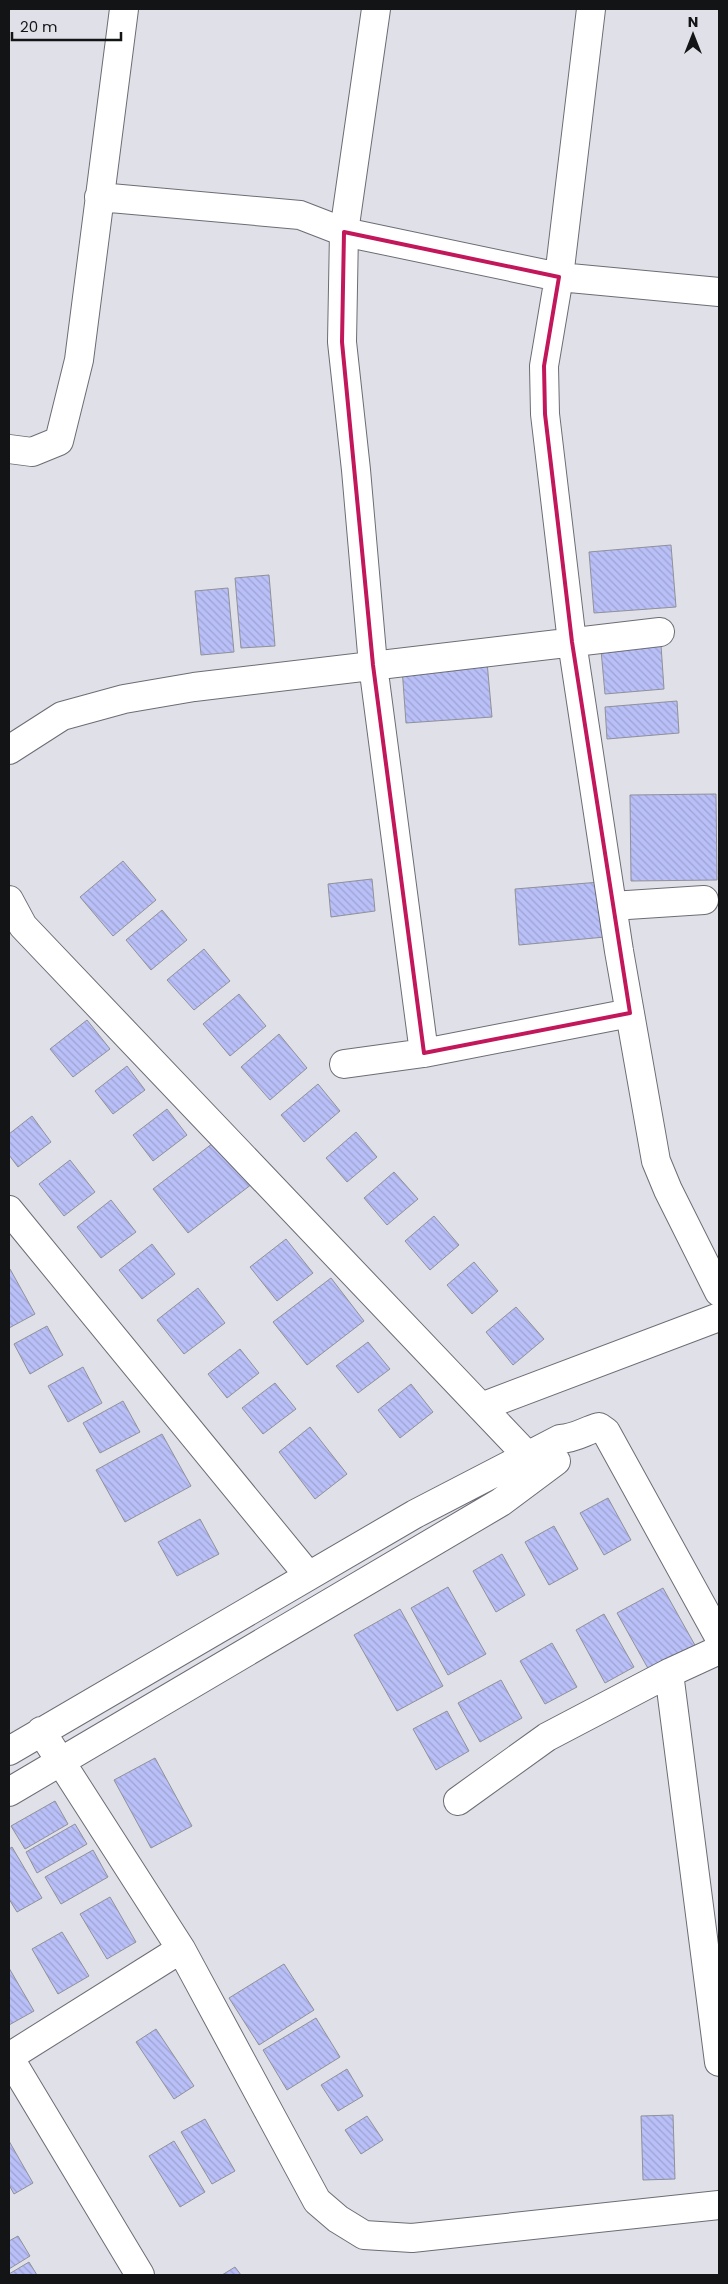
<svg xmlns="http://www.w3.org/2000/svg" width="728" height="2284" font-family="Poppins,sans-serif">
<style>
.building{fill:url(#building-back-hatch);stroke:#909198}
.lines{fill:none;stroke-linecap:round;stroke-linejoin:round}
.minor-casing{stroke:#6c6d74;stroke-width:30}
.minor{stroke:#fff;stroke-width:28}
.marked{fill:none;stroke:#c2185b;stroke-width:4;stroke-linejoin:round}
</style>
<defs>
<pattern id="building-back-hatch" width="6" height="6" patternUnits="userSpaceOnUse" patternTransform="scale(1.25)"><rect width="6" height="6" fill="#b9bff7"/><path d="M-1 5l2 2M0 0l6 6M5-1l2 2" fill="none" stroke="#9ea3d3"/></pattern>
</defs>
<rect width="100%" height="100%" fill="#dfe0e8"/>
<!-- building -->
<path class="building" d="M671,545L676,607L594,613L589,552Z
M269,575L275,646L241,648L235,578Z
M228,588L234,652L201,655L195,591Z
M661,645L664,689L605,694L601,650Z
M487,662L492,717L406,723L402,668Z
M677,701L679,733L607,739L605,707Z
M716,794L717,880L631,881L630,795Z
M123,861L156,900L113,936L80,897Z
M372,879L375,911L331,917L328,884Z
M600,882L605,937L519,945L515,889Z
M162,910L187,940L151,970L126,940Z
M204,949L230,981L194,1010L167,980Z
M239,994L266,1026L230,1056L203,1024Z
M87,1020L110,1049L73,1077L50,1049Z
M279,1034L307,1068L270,1100L241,1067Z
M127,1066L145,1090L113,1114L95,1091Z
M318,1084L340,1111L304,1142L281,1115Z
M167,1109L187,1135L153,1161L133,1135Z
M32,1116L51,1142L18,1167L9,1155V1134Z
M356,1132L377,1157L347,1182L326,1158Z
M217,1140L252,1184L188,1233L153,1189Z
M70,1160L95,1192L64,1216L39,1184Z
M394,1172L418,1199L387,1225L364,1198Z
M111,1200L136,1232L101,1258L77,1227Z
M434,1216L459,1245L430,1270L405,1241Z
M286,1239L313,1273L277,1301L250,1267Z
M152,1244L175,1274L142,1299L119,1270Z
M474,1262L498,1291L472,1314L447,1285Z
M10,1269L35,1314L9,1328V1270Z
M331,1278L364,1321L307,1365L273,1322Z
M198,1288L225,1323L184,1354L157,1320Z
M516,1307L544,1339L513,1365L486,1332Z
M47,1326L63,1355L30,1374L14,1344Z
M368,1342L390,1369L358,1393L336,1366Z
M240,1349L259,1373L227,1398L208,1374Z
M83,1367L102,1403L68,1422L48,1386Z
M275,1383L296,1409L263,1434L242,1408Z
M411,1384L433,1412L400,1438L378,1410Z
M123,1401L140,1432L100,1453L83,1423Z
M310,1427L347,1474L315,1499L279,1452Z
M162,1434L191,1486L125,1522L96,1470Z
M608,1498L631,1540L604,1555L580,1513Z
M200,1519L219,1554L177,1576L158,1542Z
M554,1526L578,1569L549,1585L525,1542Z
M502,1554L525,1595L496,1612L473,1571Z
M448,1587L486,1654L448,1675L411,1608Z
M663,1588L696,1647L650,1672L617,1613Z
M400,1609L443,1686L397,1711L354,1635Z
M604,1614L634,1667L605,1683L576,1630Z
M552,1643L577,1687L545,1704L520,1661Z
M501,1680L522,1718L480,1742L458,1703Z
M447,1711L469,1751L436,1770L413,1729Z
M155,1758L192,1826L151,1848L114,1780Z
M55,1801L68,1824L25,1849L11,1826Z
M75,1824L87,1844L37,1873L26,1852Z
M12,1847L42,1898L17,1912L9,1899V1849Z
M93,1850L108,1877L61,1904L45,1877Z
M110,1897L136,1942L107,1959L80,1914Z
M62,1932L89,1976L58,1994L32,1949Z
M284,1964L314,2010L259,2045L229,1998Z
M9,1968L34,2011L9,2025Z
M316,2018L340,2057L287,2090L263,2050Z
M156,2029L194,2086L174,2099L136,2042Z
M347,2069L363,2096L338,2111L321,2085Z
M673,2115L675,2179L643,2180L641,2116Z
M367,2116L383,2140L361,2154L345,2130Z
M205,2119L235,2171L212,2184L181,2132Z
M9,2141L33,2183L14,2194L9,2185Z
M174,2141L205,2192L180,2207L149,2156Z
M18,2236L30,2256L9,2269V2241Z
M29,2262L37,2275H9V2274Z
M235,2267L241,2275H222Z"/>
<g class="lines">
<defs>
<path id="minor" d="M376,9L344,232L342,342L356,470L373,665L424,1053
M591,9L559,277L544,366L545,414L572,642L619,951L656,1161L668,1190L719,1292
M99,197L300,215L344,232L559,277L719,292
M9,449L32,452L59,441L79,360L124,9
M9,750L62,716L124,699L194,687L660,632
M9,900L23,926L542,1471
M612,906L704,900
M344,1064L424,1053L630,1013
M9,1210L308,1575
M481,1407L719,1317
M669,1673L719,2062
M41,1731L181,1949L317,2201L338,2219L364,2235L412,2238L719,2205
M9,1751L415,1514L560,1439C577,1438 584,1431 599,1427L606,1432L719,1637
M9,1792L501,1502L556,1461
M458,1801L547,1737L669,1673L719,1650
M9,2057L140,2275
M9,2057L181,1949"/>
</defs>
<!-- minor casing -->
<use href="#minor" class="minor-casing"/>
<!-- minor -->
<use href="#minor" class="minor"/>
</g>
<!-- marked area -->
<path class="marked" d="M344,232L559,277L544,366L545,414L572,642L630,1013L424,1053L373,665L342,342Z"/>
<!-- border -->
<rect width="728" height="2284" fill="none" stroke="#131416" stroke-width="20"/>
<!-- north arrow -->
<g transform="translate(693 35)" stroke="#dfe0e8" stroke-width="4" paint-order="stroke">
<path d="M0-4L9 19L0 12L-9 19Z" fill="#131416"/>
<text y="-8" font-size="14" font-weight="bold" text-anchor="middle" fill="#131416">N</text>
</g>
<!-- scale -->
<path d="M12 32v8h109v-8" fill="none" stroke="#131416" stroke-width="2.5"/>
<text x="20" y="32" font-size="15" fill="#131416" stroke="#dfe0e8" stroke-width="4" paint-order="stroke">20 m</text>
</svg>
